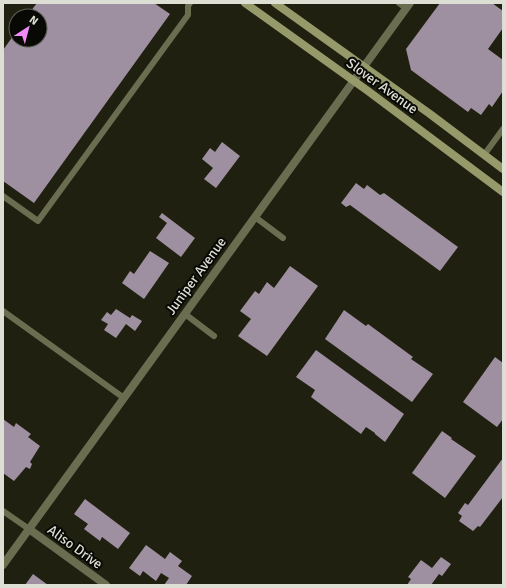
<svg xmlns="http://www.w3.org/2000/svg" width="506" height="588" font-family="Signika,sans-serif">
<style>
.building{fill:#9f90a1}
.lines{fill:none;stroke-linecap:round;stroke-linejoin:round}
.service{stroke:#6a6d50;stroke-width:6}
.minor{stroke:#6a6d50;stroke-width:8}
.secondary{stroke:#969a6a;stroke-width:8}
.labels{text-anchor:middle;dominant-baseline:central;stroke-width:4;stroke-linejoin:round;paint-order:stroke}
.street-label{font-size:14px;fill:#dedfd4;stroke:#080904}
</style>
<rect width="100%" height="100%" fill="#1f200f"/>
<!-- building -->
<path class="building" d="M37,3H154L170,14L34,203L3,181V50L16,32V40H40V16H27Z
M440,3H492L503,11V28L488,49L503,60V91L492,107L489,104L481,115L471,108L468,112L411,70L406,49Z
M222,142L240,156L216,188L204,179L213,168L202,159L210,148L215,152Z
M356,183L364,189L367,185L380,195L384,193L458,247L440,271L350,205L346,207L341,203Z
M162,213L195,238L181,257L156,238L167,223L159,217Z
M150,251L169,263L144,299L122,283L130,271L134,274Z
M290,266L318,286L267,356L238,336L251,319L240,311L255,291L259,294L267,282L274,288Z
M116,309L130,318L132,315L142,321L135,331L126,324L116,338L104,330L108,324L101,320L107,312L111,315Z
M344,310L366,326L368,324L413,357L411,359L433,374L412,402L325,339Z
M316,350L404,414L385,442L375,434V433L366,427L361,434L311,397L315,390L296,377Z
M495,357L503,363V419L497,427L463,402Z
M3,419L14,427L16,423L31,434L28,437L40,446L30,462L32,464L30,469L26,467L14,481L3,473Z
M442,431L452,438L451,439L476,456L445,498L412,473Z
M503,458V497L480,527L478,526L473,531L459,521L462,516L458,513L465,503L468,505Z
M85,499L130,533L118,549L102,537L100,541L84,529L88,524L74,514Z
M146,545L165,559L170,552L182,561L178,566L192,576L186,585H164L169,578L161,573L156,581L143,571L140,576L129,568Z
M441,557L451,564L442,576L439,574L431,585H407L411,579L408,577L421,560L432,568Z
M33,574L48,585H25Z"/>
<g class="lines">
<!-- service -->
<path class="service" d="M399,3L406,8
M484,155L503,129
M3,196L38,221L188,15V6L190,3
M255,217L283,238
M3,311L124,398
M185,314L214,336
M3,511L29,529"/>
<!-- minor -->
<path class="minor" d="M29,529L106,585
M3,565L410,3"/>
<!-- secondary -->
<path class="secondary" d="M245,3L368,91L503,192
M275,3L430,114L503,169"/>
</g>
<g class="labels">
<!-- street labels -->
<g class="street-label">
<text transform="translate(382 86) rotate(36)">Slover Avenue</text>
<text transform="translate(196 276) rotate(-54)">Juniper Avenue</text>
<text transform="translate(75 547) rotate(36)">Aliso Drive</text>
</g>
</g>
<!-- border -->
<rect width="506" height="588" fill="none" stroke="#dedfd4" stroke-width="8"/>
<!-- north arrow -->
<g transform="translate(28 28) rotate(36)"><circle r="19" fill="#080904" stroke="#5e5f57"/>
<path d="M0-3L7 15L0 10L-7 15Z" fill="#ee8bf8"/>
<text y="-6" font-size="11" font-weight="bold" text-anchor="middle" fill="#dedfd4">N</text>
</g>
</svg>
